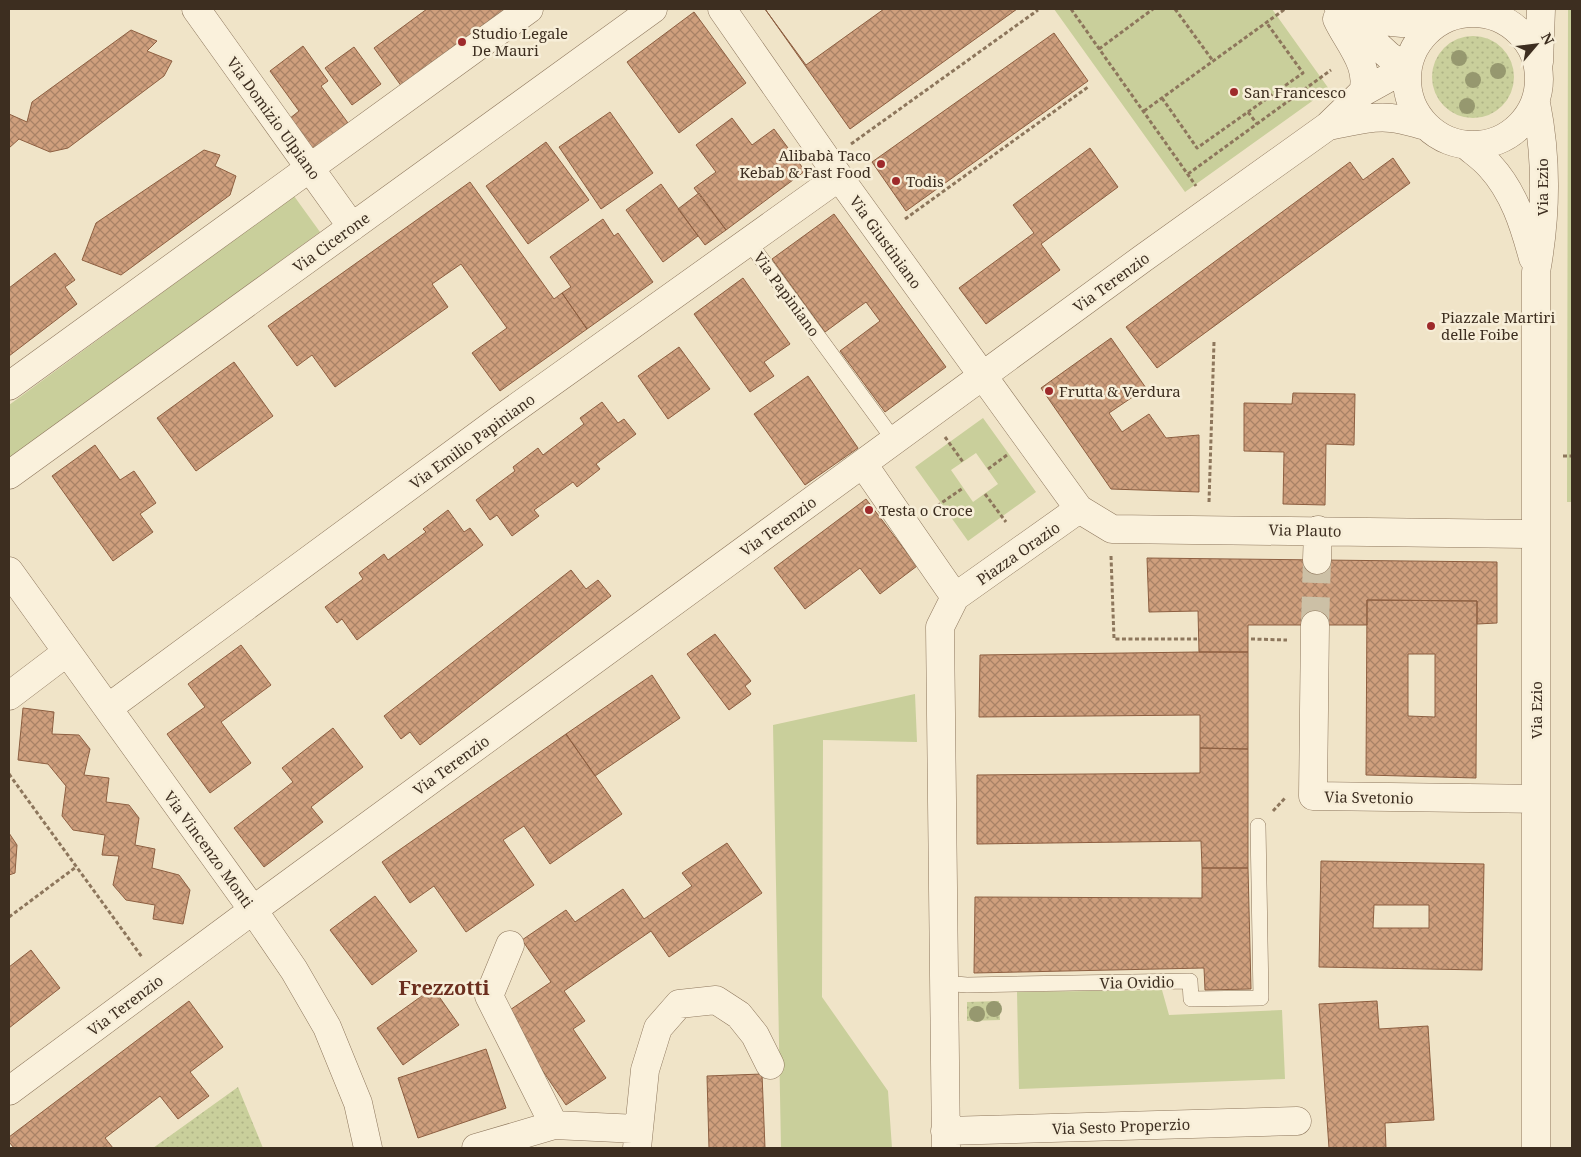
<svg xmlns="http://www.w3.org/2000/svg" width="1581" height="1157" font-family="'Noto Serif',serif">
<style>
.grass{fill:url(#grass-dots)}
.park{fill:#c9cf9b;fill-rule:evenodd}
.building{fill:url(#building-cross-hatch);stroke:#8d5f41;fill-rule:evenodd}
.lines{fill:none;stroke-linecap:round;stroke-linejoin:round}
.minor-tunnel{stroke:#ccc0a6;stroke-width:28;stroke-dasharray:28 14;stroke-linecap:butt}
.service-casing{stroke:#8d765c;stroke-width:16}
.minor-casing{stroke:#8d765c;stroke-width:29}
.path{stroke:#8d765c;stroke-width:3;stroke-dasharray:4 2.5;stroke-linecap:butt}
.service{stroke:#faf1dc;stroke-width:15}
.minor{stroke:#faf1dc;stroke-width:28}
.tree{fill:#96986f}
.poi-dot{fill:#9e2a2b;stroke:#f7eed8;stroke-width:2}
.labels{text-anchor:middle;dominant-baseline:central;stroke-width:5;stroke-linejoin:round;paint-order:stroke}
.poi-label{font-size:15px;fill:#3d2e20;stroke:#f7eed8;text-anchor:start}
.street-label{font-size:15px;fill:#3d2e20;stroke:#f7eed8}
.district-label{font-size:20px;font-weight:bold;fill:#6b2e1e;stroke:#f7eed8}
</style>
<defs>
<pattern id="grass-dots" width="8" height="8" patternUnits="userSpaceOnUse" patternTransform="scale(1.25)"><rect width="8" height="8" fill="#c9cf9b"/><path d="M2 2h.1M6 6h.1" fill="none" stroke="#aeb285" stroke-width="1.8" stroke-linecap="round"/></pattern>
<pattern id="building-cross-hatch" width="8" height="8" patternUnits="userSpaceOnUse" patternTransform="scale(1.25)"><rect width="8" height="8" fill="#cf9f7d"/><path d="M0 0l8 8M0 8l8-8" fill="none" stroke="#a98266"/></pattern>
</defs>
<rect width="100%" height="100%" fill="#f0e4c8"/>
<!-- grass -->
<path class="grass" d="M1432 77a41 41 0 1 1 82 0a41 41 0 1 1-82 0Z
M999,1001L1000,1020L967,1021V1002Z
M238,1087L263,1148H153Z"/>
<!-- park -->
<path class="park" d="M1054,9H1272L1329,89L1185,192Z
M1568,9H1572V502H1567Z
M294,196L320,232L9,459V405Z
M983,418L1036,492L968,541L915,467ZM976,453L998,484L973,502L951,470Z
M915,694L917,742L823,740L822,997L888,1091L892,1148H781L773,725Z
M1162,990L1169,1015L1282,1010L1285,1079L1019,1089L1017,992Z"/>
<!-- building -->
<path class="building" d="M427,9H511L402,87L374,48Z
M765,9H1017L850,129Z
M765,9H884L806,65Z
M694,12L746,83L679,133L627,62Z
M131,30L157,41L147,51L172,61L164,76L68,148L50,152L19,139L9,148V114L27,122L32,102Z
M1054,33L1088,81L906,211L872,162Z
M303,46L328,81L321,86L348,123L312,150L289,119L299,111L270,71Z
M354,47L381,84L352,105L325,68Z
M610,112L653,173L601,209L559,147Z
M732,118L752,145L774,129L805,171L726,230L694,188L716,172L696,145Z
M546,142L589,200L528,244L486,186Z
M1090,148L1118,187L1041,244L1060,270L986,324L959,288L1034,233L1013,205Z
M204,150L220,155L215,166L236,176L230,195L121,275L82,260L96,223Z
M1393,158L1410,183L1157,368L1126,327L1350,162L1363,180Z
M470,182L554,299L562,293L587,329L500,391L472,353L507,328L461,264L432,284L448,307L335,387L312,355L297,366L268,326Z
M661,184L698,236L663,262L626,210Z
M699,193L726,230L705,245L678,209Z
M834,214L946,367L885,412L840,351L880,321L866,302L825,332L772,259Z
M603,219L614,236L618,233L653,282L587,329L562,293L571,287L550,257Z
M55,253L75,280L65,287L77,304L9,356V288Z
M743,278L790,344L764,362L774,376L750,392L694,314Z
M1111,338L1146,388L1109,413L1122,432L1149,414L1166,438L1199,435V492L1111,489L1041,388Z
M679,347L710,389L668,419L638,376Z
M234,362L273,416L196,471L157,418Z
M808,376L858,448L805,485L754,414Z
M1293,393L1355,394L1354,445L1326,444L1325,505L1283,504L1284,452L1244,451V403L1292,404Z
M602,402L618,423L624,419L636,434L596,464L600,469L577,487L573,482L534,510L539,516L512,536L497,515L490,520L476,500L515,471L513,467L538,448L543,455L584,424L580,418Z
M95,445L120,480L134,471L156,503L140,514L153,532L113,561L52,476Z
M866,499L917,566L880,594L860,568L805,609L774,568Z
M448,510L464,532L470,528L483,545L357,640L342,619L337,623L325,607L363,579L359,573L384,554L388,560L426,532L423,529Z
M1147,558L1497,562V623L1477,624V601L1367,600V625H1248V652H1199L1198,611L1149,612Z
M571,570L586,589L598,580L611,596L420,745L410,732L401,739L384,716Z
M1367,600L1477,601L1476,778L1366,775ZM1408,654H1435V717L1408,716Z
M715,634L751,681L745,686L751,694L729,710L687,654Z
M241,645L271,685L221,722L251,763L210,793L167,734L205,707L188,684Z
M1199,652H1248V749L1200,748V715L979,717L980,655Z
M652,675L680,718L595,776L566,734Z
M23,708L54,712L52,734L79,735L90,749L84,775L109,778L106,802L129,805L139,818L135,845L155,849L152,868L179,875L190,890L183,924L153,919L155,905L126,900L113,885L119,856L102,855L105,835L73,830L62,816L66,786L48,764L18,760Z
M333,728L363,767L311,807L323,822L264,867L234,828L293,782L282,768Z
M566,734L622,814L550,864L524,826L503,840L534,885L466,932L434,886L410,903L382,862Z
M1200,748L1248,749V868H1202L1201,841L977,844V775L1200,773Z
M9,833L17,845L15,873L9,875Z
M727,843L762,893L669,957L651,931L564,991L585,1021L573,1029L606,1078L566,1105L504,1014L551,982L522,940L566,910L575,922L623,889L644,919L692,886L682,873Z
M1321,861L1484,864L1482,970L1319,967ZM1374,905H1429V928H1373Z
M1202,868H1248L1251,989L1205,990L1204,968L974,973L975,897L1202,898Z
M375,896L417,951L372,985L330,930Z
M31,950L60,988L9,1028V967Z
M433,988L459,1025L403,1065L377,1028Z
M189,1001L223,1047L190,1072L209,1096L178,1119L160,1096L105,1138L113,1148H14L9,1142V1137Z
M1377,1001L1379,1029L1428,1026L1434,1120L1385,1123L1386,1148H1329L1319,1004Z
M486,1049L506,1108L418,1138L398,1078Z
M762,1074L765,1148H709L707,1076Z"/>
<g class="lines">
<!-- minor-tunnel -->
<path class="minor-tunnel" d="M1315,625L1317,560"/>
<defs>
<path id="service" d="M749,242L894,440
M943,983L967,985L1190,981L1191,999L1261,998L1258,826"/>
<path id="minor" d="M196,9L352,227
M722,9L839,177L1079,509L955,597L863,464
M1348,9L1382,21L1402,23L1439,21
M1339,10L1389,56L1408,67
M1407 79a66 66 0 1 1 132 0a66 66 0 1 1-132 0Z
M1337,19C1347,41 1371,66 1363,92
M1539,62L1541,9
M1536,103C1547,158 1546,217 1536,272V1148
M1328,126C1349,122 1370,116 1391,118C1403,119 1414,123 1426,126
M1466,145C1474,152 1483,158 1490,166C1514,192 1524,225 1533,258
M9,386L529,9
M9,475L653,9
M1079,509L1112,529L1536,534
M1317,560L1318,530
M9,571L253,910L294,970L327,1027L358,1103L368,1148
M1315,625L1313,796L1536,799
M9,696L67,652
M108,708L499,420L839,177
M510,945L489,996L554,1125
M9,1091L253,910L1142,259L1328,126L1363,92L1408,67
M945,1131L1297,1121
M476,1148L554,1125L638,1129
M637,1148L645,1070L658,1028L679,1004L716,1000L739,1015L755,1035L770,1065
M946,1148L940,627L955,597"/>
</defs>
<!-- service casing -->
<use href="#service" class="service-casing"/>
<!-- minor casing -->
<use href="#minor" class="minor-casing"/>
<!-- path -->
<path class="path" d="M1071,9L1196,186
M1175,9L1213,61
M1099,49L1153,9
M1162,98L1197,148L1303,73L1266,22
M1144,111L1285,9
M1248,112L1257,124
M851,144L1038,10
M1188,174L1331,70
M905,219L1088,87
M945,437L963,462
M1563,456H1572
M988,469L1007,455
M985,494L1006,522
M1209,502L1214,342
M937,506L963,488
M1111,556L1114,639H1197
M1251,639L1287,640
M9,774L142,957
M1273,811L1286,797
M9,917L76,867"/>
<!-- service -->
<use href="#service" class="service"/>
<!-- minor -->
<use href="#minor" class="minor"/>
</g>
<!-- trees -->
<g class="tree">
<circle cx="1459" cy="58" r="8"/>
<circle cx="1498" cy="71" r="8"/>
<circle cx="1473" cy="80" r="8"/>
<circle cx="1467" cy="106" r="8"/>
<circle cx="994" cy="1009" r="8"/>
<circle cx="977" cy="1014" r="8"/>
</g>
<!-- markers -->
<g class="poi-dot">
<circle cx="462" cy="42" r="5"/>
<circle cx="1234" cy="92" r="5"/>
<circle cx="881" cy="164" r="5"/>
<circle cx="896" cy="181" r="5"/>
<circle cx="1431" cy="326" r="5"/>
<circle cx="1049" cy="391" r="5"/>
<circle cx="869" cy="510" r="5"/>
</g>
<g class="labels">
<!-- poi labels -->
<g class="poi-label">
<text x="472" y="33">Studio Legale<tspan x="472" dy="17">De Mauri</tspan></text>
<text x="1244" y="92">San Francesco</text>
<text x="871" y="155" text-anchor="end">Alibabà Taco<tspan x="871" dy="17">Kebab &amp; Fast Food</tspan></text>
<text x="906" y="181">Todis</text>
<text x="1441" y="317">Piazzale Martiri<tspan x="1441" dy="17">delle Foibe</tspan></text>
<text x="1059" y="391">Frutta &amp; Verdura</text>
<text x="879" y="510">Testa o Croce</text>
</g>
<!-- street labels -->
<g class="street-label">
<text transform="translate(274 118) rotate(54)">Via Domizio Ulpiano</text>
<text transform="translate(1542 187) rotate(-90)">Via Ezio</text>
<text transform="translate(331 242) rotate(-36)">Via Cicerone</text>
<text transform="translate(886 242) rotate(54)">Via Giustiniano</text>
<text transform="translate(1111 282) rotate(-36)">Via Terenzio</text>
<text transform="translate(787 294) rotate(54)">Via Papiniano</text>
<text transform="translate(472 441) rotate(-36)">Via Emilio Papiniano</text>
<text transform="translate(778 526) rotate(-36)">Via Terenzio</text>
<text transform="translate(1305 530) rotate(1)">Via Plauto</text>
<text transform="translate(1018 553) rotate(-35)">Piazza Orazio</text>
<text transform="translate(1536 710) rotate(-90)">Via Ezio</text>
<text transform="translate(451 765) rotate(-36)">Via Terenzio</text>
<text transform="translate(1369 797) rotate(1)">Via Svetonio</text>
<text transform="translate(209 849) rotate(54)">Via Vincenzo Monti</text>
<text transform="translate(1137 982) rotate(-1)">Via Ovidio</text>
<text transform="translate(125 1005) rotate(-37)">Via Terenzio</text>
<text transform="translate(1121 1126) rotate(-2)">Via Sesto Properzio</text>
</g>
<!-- district labels -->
<g class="district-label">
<text x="444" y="987">Frezzotti</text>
</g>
</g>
<!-- border -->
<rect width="1581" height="1157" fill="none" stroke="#3d2e20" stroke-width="20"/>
<!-- north arrow -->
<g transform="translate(1536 45) rotate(62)" stroke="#f7eed8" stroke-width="4" paint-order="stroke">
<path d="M0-4L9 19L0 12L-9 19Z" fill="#3d2e20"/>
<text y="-8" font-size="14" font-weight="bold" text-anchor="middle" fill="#3d2e20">N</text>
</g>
</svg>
